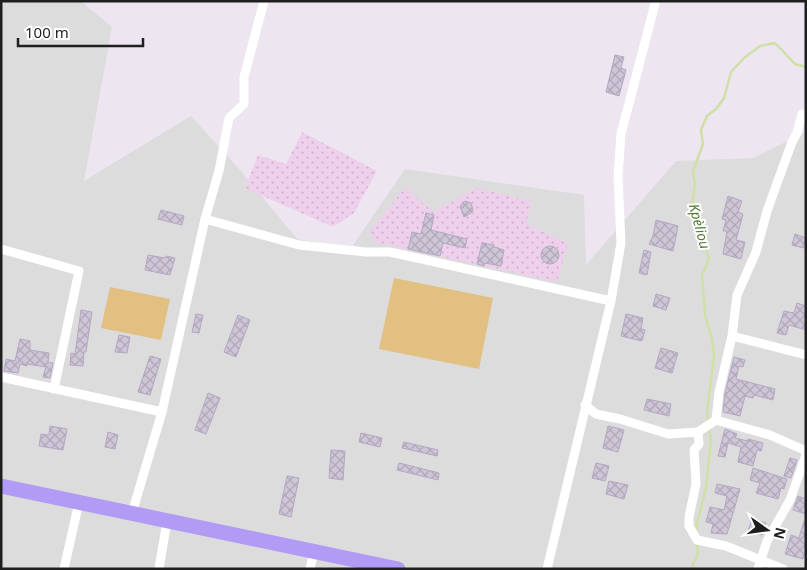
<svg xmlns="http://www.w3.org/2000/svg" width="807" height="570" font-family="'Noto Sans',sans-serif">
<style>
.residential{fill:#dcdcdd}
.farmland{fill:url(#farmland-dots)}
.pitch{fill:#e1c082}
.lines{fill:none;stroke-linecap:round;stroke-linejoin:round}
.stream{stroke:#cfdfa5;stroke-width:2.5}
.building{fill:url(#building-cross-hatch);stroke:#b4a7c2}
.minor{stroke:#fff;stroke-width:9}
.trunk{stroke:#b29bf4;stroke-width:15}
.labels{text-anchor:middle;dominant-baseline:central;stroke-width:4;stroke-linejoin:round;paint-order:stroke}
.water-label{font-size:14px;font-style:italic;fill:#557a35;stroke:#fff}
</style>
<defs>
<pattern id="farmland-dots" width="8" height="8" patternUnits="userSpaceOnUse" patternTransform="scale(1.25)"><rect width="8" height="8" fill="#efd0ec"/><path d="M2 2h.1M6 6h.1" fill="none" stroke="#ccb2ca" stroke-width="1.8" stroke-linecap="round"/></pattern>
<pattern id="building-cross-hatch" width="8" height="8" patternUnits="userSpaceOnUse" patternTransform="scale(1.25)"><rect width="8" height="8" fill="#cec5d7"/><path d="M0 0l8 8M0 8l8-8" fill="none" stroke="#b0a9b8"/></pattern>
</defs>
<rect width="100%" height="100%" fill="#ede5f0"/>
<!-- residential -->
<path class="residential" d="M1,1H81L112,27L84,181L191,116L241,171L297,239L351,248L405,169L584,195L586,265L676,161L753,158L806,132V569H1Z"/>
<!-- farmland -->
<path class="farmland" d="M302,132L377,171L354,213L333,227L245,188L258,155L286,164Z
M405,187L433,212L476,188L531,201L526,224L568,243L557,282L375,242L370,232Z"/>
<!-- pitch -->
<path class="pitch" d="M394,278L493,298L479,369L379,349Z
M110,287L170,299L161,340L101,328Z"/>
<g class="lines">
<!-- stream -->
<path class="stream" d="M708,423L707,412L714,355L712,339L705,315L702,276L709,259L700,228L692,206L695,184L693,171L703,144L701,130L707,116L716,109L724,98L731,72L744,58L760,46L775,43L795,64L806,67
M696,532L697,523L706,488L711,439L709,429
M691,569L698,553L697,542"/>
</g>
<!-- building -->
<path class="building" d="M615,55L624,57L621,68L626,70L619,96L606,92Z
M728,196L742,201L738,212L743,214L736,240L745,242L741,259L723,254L727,231H723L726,220L722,219Z
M465,201L471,203L473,210L471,213L464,217L460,206Z
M161,210L184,216L182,225L158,219Z
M426,213L434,215L431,230L467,239L465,248L443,243L440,256L408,249L412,232L421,234Z
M656,220L678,226L673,251L649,244L653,236Z
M795,234L806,238L803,248L792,245Z
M482,243L494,245V247L504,250L501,266L485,263L484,266L477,264Z
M541 255a9 9 0 1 1 18 0a9 9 0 1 1-18 0Z
M644,250L651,252L647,275L639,273Z
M148,255L165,258L166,256L175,258L170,275L145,270Z
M656,294L670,298L666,310L653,306Z
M797,303L806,306V330L789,325L786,335L777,333L784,311L794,313Z
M81,310L92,312L86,352H84L83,366L70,365L71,353L75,354Z
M196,314L203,315L199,333L192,332Z
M626,314L643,318L641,329L645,330L642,341L621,336Z
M238,315L250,320L236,357L224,352Z
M119,335L130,337L127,353L115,352Z
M20,339L30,341V350L49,353L48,362L53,363L50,378L43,377L46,367L27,364V366L20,364L18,373L4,371L6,359L15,361Z
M661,348L678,353L672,373L655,368Z
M150,356L161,359L150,395L138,392Z
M734,357L745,360L743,367L739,366L736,379L775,389L773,400L754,395L753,398L745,396L740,416L723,412L725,393Z
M208,393L220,398L206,434L195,430Z
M647,399L671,404L669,416L644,410Z
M50,426L67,429L63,450L39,446L41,434L49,435Z
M608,426L624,430L618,452L603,448Z
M725,429L737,434L735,438L748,441V439L763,443L761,451L757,450L753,466L738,462L741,447L728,443L725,457L718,456Z
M108,432L118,435L115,449L105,447Z
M361,433L382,438L380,447L359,442Z
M404,442L438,450L437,456L402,448Z
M331,450L345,451L343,480L329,478Z
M790,458L797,460L791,478L784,476Z
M399,463L439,473L438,480L397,470Z
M596,463L609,466L605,481L592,478Z
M753,468L787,479L784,489L781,488L778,499L756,493L760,483L750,480Z
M287,476L299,478L291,517L279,514Z
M609,481L628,485L624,499L606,494Z
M717,484L740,489L727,534L711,533L713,524L706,522L710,507L724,510L727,496L715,493Z
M798,496L806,499V514L793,510Z
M752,519L766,523L762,535L748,531Z
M804,521H806V547L803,559L785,554L791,535L799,538Z"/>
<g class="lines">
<!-- minor -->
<path class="minor" d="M205,219L299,245L366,252H390L611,301
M1,249L79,271L54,389
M732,336L806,355
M1,377L162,412
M585,405L596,414L620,419L668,434L698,432L716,420L770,435L806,451
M716,420L719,392L732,336L737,295L756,252L767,211L792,142L797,133L802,114
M698,432L699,444L694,450L696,484L689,517V526L697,540L726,546L783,569
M132,513L162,412L205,219L219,171L229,118L244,104V77L264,1
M64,569L79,502
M159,569L167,521
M310,569L314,551
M547,569L611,301L621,243L618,176L621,134L655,4
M758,569L767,541L790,500L806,455"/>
<!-- trunk -->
<path class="trunk" d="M1,486L398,569"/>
</g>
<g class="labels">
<!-- water labels -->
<g class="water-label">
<text transform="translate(700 226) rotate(75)">Kpèliou</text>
</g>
</g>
<!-- border -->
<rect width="807" height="570" fill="none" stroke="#1f1f1f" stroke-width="5"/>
<!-- north arrow -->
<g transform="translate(767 530) rotate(104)" stroke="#ffffff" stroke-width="4" paint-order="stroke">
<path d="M0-4L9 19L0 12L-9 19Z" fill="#1f1f1f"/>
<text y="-8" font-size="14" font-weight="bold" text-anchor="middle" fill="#1f1f1f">N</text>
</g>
<!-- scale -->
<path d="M18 38v8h125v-8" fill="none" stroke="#1f1f1f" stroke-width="2.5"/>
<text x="25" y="38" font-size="15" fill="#1f1f1f" stroke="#ffffff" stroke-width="4" paint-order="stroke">100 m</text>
</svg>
